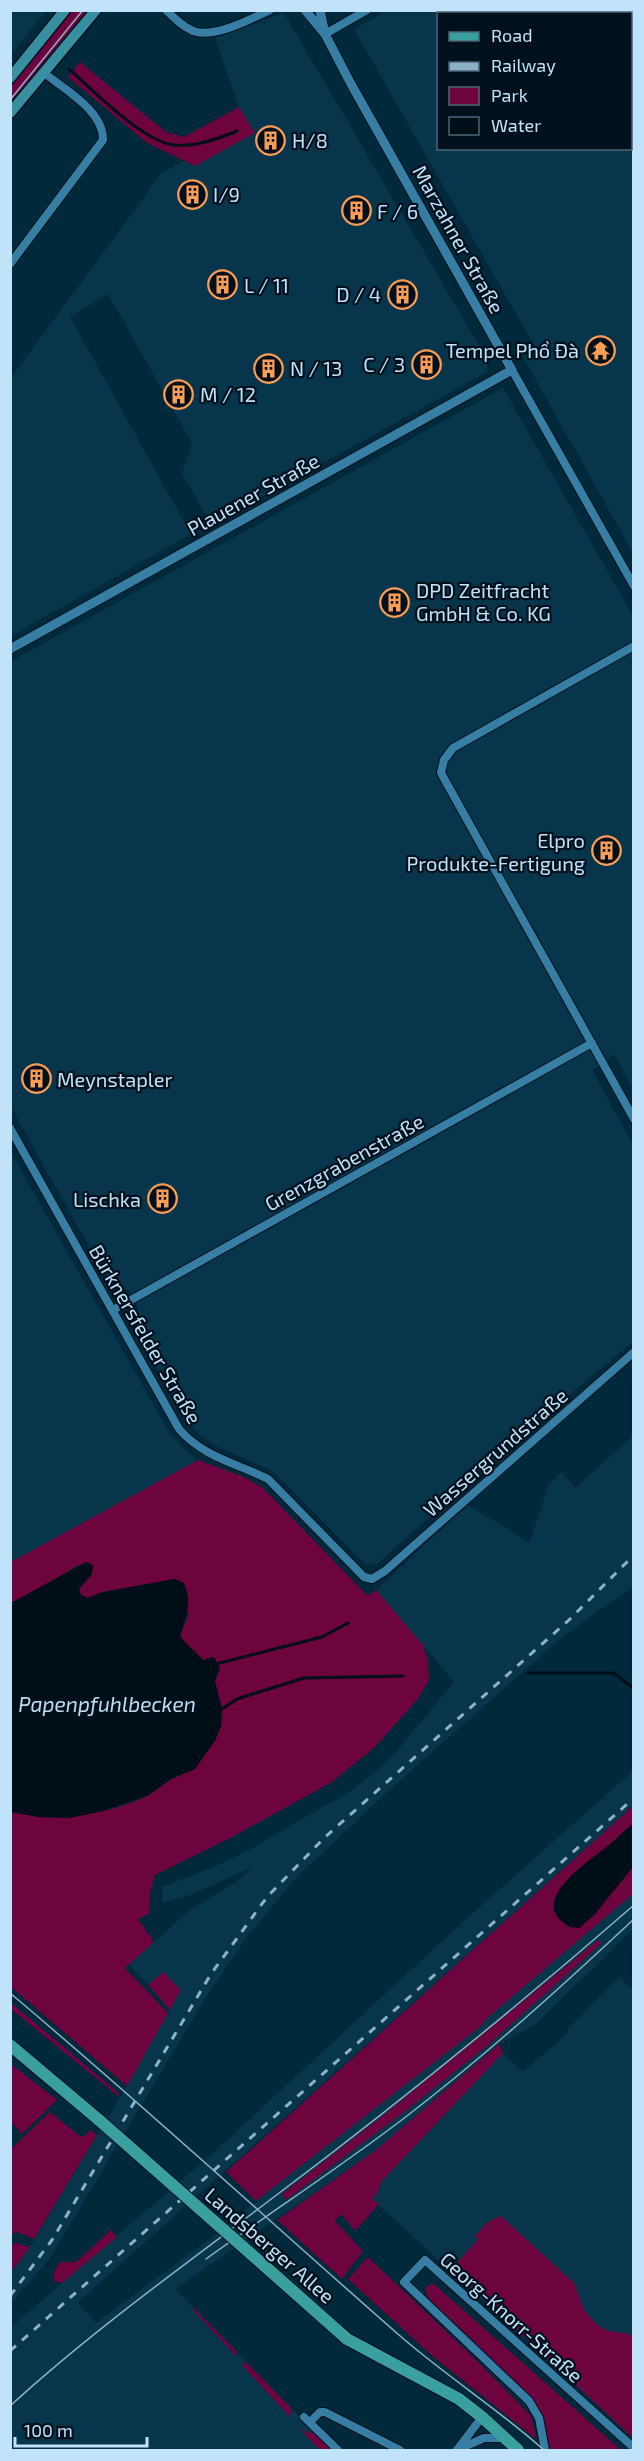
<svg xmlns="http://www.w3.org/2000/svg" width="644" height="2461" font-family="'Exo 2',sans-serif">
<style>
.built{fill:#07364c;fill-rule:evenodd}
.green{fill:#6d043e}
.water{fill:#000e18}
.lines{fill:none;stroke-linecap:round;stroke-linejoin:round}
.stream{stroke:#000e18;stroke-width:3}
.minor-casing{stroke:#00101c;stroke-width:10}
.tertiary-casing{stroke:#00101c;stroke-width:11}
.secondary-casing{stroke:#00101c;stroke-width:13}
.primary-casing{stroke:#00101c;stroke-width:14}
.minor{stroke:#367ea4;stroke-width:8}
.tertiary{stroke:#367ea4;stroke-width:9}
.secondary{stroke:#388fa2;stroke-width:10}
.primary{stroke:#39a09f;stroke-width:12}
.tram{stroke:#8db1c6;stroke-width:1.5}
.rail{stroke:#8db1c6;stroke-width:3;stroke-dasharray:8 8;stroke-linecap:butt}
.primary-bridge-casing{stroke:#00101c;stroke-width:14;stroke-linecap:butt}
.primary-bridge{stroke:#39a09f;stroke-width:12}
.labels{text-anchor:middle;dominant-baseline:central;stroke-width:4.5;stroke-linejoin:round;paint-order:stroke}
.poi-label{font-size:20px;fill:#c1e3f9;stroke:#00101c;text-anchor:start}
.street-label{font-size:20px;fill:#c1e3f9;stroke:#00101c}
.water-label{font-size:21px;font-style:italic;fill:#c0ddef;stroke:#00101c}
</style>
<rect width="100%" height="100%" fill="#00293c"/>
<!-- built -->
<path class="built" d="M11,10L46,11L11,54L10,11Z
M387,11H633V553L522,355L535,347L354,29ZM438,14H630V148H438Z
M284,13L487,359V372L211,525L182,473L192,443L108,294L70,317L191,534L11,636V378L161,174L184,161L195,166L254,133L239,107L215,38Z
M503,388L633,616V1089L614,1054L592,1070L633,1145V1342L446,1497L448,1500L376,1565L365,1564L273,1471L216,1446L203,1438L190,1425L134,1328L133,1315L138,1307L128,1289H117L109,1282L11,1107L10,662Z
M10,1151L169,1432L186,1451L198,1460L11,1562Z
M633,1436V1588L596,1612L553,1645L385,1794L297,1877L249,1934L204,2000L50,2258L11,2303V2272L30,2247L127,2086L181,1990L163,1972L148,1985L129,1964L189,1911L236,1882L253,1867L190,1895L162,1903V1887L214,1867L247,1851L349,1792L375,1773L396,1752L454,1682L376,1590L468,1505L530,1543L549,1483L562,1472L575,1488Z
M633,1771V1806L78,2302L96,2323L203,2244L360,2118L481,2026L486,2019L633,1894V1929L536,2024L499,2044L376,2150L175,2289L332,2450H11L10,2328L211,2155L453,1931Z
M619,1977L633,1989V2438L372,2199L378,2192L381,2182L503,2053L523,2072L568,2033L567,2030Z"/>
<!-- green -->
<path class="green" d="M72,11H90L11,103L10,88Z
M80,62L166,132L184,137L239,107L255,133L195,166L147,143L68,77Z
M198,1460L244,1477L263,1488L368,1596L376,1590L423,1645L428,1661L429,1680L417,1700L375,1747L332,1782L232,1837L155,1875L150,1893L149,1914L138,1919L154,1942L125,1968L168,2013L127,2086L11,1987V1812C56,1820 104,1817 147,1796C155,1792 162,1785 170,1780C178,1775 187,1773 195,1769L222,1709L215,1681L203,1660L181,1639L180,1635L189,1614L152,1584L103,1592L88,1598L81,1595L79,1589L92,1574L78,1565L39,1590L11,1603V1562Z
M633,1806V1824L614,1841L553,1909L559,1919L570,1928L594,1915L633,1867V1894L486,2019L481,2026L256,2201L226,2172Z
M598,1940L602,1943L487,2046L403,2113L286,2200L282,2194L385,2114Z
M163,1972L181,1990L170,2010L148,1985Z
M10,2002L120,2094L118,2096L11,2009Z
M499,2044L503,2053L381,2182L378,2192L372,2199L379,2204L358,2228L354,2230L341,2214L335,2221L363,2251L342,2279L277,2220L376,2150Z
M10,2063L57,2100L22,2134L11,2122Z
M50,2112L80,2136H84L90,2130L97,2135L34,2239L17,2232L11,2235V2149Z
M501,2216L574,2283L584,2310L598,2326L608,2331L630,2334L633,2338V2438L459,2276L457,2263L478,2239L475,2236L488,2222Z
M111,2230L117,2237L62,2283L54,2281L53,2273L60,2262H76Z
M16,2243L30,2247L11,2272V2245Z
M368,2257L476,2360L531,2416L537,2440L430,2354L348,2279Z
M433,2283L621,2450H551L540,2411L526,2393L429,2301L425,2288Z
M194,2308L237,2352L236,2356L193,2310Z
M246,2362L290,2407L292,2411L289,2416L242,2365Z
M301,2430L318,2435L333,2450H320Z"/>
<!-- water -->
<path class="water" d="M86,1562L93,1565L92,1574L79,1589L81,1595L88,1598L103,1592L174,1579L183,1582C193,1600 187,1616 180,1635L182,1639L203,1660L214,1657L220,1668L215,1681L222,1709L221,1726L215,1741L195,1769L171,1779L147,1796L103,1811L69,1818L38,1817L11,1812V1603Z
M633,1824V1867L594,1915L579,1928C569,1927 561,1923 556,1914C543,1890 592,1859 609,1845C617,1839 624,1830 633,1824Z"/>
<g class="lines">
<!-- stream -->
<path class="stream" d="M69,69C94,91 142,141 174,145C197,147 217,139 237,131
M216,1664L322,1637L348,1623
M528,1673H614L633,1688
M222,1709L237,1699L304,1678L403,1676"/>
<defs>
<path id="minor" d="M166,10C174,18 182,26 193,31C214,39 250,19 270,10
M325,34L367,10
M10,264L103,140C104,111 64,89 43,72
M512,370L634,586
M634,646L453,748L444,760L441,773L634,1119
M10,1128L179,1429C203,1457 236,1463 268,1479L364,1577L372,1579L385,1571L634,1352
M113,1310L592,1043
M304,2417L338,2450
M310,2422L320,2412H325L400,2450
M457,2450L484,2438H505
M457,2450L482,2417
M545,2450L539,2418L529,2401L404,2282L425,2260L634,2448"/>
<path id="tertiary" d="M320,10L325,34
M10,649L512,370L351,84L325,34L305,10"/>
<path id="secondary" d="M10,78L65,10
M10,113L96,10"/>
<path id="primary" d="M10,2045L99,2120
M250,2253L347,2339L459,2399L482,2417L518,2450"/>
</defs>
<!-- minor casing -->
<use href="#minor" class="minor-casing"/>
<!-- tertiary casing -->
<use href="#tertiary" class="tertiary-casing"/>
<!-- secondary casing -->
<use href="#secondary" class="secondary-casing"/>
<!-- primary casing -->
<use href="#primary" class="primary-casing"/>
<!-- minor -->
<use href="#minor" class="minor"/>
<!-- tertiary -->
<use href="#tertiary" class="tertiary"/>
<!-- secondary -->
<use href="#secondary" class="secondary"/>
<!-- primary -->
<use href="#primary" class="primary"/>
<!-- tram -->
<path class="tram" d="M10,100L83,10
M10,1993C142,2104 269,2221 399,2335C446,2376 498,2409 544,2450
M206,2259C271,2212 339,2168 403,2119C484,2057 559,1989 634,1919
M10,2406C92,2331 182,2267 270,2200C395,2106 516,2008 634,1905"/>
<!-- rail -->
<path class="rail" d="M10,2296L52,2240L211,1974L267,1897L324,1838L569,1620L634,1555
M10,2351L634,1798"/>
<defs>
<path id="primary-bridge" d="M99,2120L250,2253"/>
</defs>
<!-- primary-bridge casing -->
<use href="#primary-bridge" class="primary-bridge-casing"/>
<!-- primary-bridge -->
<use href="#primary-bridge" class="primary-bridge"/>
</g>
<!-- icons -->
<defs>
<symbol id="building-ring" viewBox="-11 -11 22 22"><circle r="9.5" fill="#00101c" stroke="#fd9d55" stroke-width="1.5"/><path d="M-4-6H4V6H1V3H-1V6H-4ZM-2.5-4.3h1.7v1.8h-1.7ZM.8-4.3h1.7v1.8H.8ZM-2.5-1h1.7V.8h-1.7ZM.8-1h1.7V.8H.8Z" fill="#fd9d55"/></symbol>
<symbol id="temple-ring" viewBox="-11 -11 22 22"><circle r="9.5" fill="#00101c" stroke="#fd9d55" stroke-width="1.5"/><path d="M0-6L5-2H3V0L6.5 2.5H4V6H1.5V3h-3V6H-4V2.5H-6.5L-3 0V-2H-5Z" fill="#fd9d55"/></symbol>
</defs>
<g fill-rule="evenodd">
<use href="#building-ring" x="254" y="124" width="33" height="33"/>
<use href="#building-ring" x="176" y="178" width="33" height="33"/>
<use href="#building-ring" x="340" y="194" width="33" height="33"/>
<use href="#building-ring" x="206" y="268" width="33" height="33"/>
<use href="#building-ring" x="386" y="278" width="33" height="33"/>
<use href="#temple-ring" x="584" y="334" width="33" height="33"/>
<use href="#building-ring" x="410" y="348" width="33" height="33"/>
<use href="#building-ring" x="252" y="352" width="33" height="33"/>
<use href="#building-ring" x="162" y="378" width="33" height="33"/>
<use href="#building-ring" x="378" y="586" width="33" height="33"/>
<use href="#building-ring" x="590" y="834" width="33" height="33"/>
<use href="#building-ring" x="20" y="1062" width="33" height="33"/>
<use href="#building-ring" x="146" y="1182" width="33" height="33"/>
</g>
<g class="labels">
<!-- poi labels -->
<g class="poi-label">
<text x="292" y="140">H/8</text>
<text x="213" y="194">I/9</text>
<text x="377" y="211">F / 6</text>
<text x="244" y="285">L / 11</text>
<text x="381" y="294" text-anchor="end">D / 4</text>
<text x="579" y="350" text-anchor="end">Tempel Phổ Đà</text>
<text x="405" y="364" text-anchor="end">C / 3</text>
<text x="290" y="368">N / 13</text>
<text x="200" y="394">M / 12</text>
<text x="416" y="590">DPD Zeitfracht<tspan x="416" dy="23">GmbH &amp; Co. KG</tspan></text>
<text x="585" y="840" text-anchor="end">Elpro<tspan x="585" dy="23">Produkte-Fertigung</tspan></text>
<text x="57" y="1079">Meynstapler</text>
<text x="141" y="1199" text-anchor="end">Lischka</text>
</g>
<!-- street labels -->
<g class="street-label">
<text transform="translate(459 239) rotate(61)">Marzahner Straße</text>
<text transform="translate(253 494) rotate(-29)">Plauener Straße</text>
<text transform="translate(344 1162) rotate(-29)">Grenzgrabenstraße</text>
<text transform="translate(146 1334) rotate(60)">Bürknersfelder Straße</text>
<text transform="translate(495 1452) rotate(-41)">Wassergrundstraße</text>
<text transform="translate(270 2245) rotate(41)">Landsberger Allee</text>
<text transform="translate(512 2317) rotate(42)">Georg-Knorr-Straße</text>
</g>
<!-- water labels -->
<g class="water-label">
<text x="107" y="1703">Papenpfuhlbecken</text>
</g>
</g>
<!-- border -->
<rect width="644" height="2461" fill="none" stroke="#c1e3f9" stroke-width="24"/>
<!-- legend -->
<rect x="437" y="12" width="195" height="138" fill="#00101c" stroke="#4d6474" stroke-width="1.5"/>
<rect x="449" y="32" width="30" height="9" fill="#39a09f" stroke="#4d6474" stroke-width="1.5"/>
<text x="491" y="42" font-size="18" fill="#c1e3f9">Road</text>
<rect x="449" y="62" width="30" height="9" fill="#8db1c6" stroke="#4d6474" stroke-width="1.5"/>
<text x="491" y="72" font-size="18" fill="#c1e3f9">Railway</text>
<rect x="449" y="87" width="30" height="18" fill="#6d043e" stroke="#4d6474" stroke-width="1.5"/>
<text x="491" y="102" font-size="18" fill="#c1e3f9">Park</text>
<rect x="449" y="117" width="30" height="18" fill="#000e18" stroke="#4d6474" stroke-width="1.5"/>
<text x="491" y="132" font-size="18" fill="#c1e3f9">Water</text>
<!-- scale -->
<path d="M15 2437v9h132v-9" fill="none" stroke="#c1e3f9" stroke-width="3"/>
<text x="24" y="2437" font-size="18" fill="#c1e3f9" stroke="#00101c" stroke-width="4.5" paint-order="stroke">100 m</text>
</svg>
